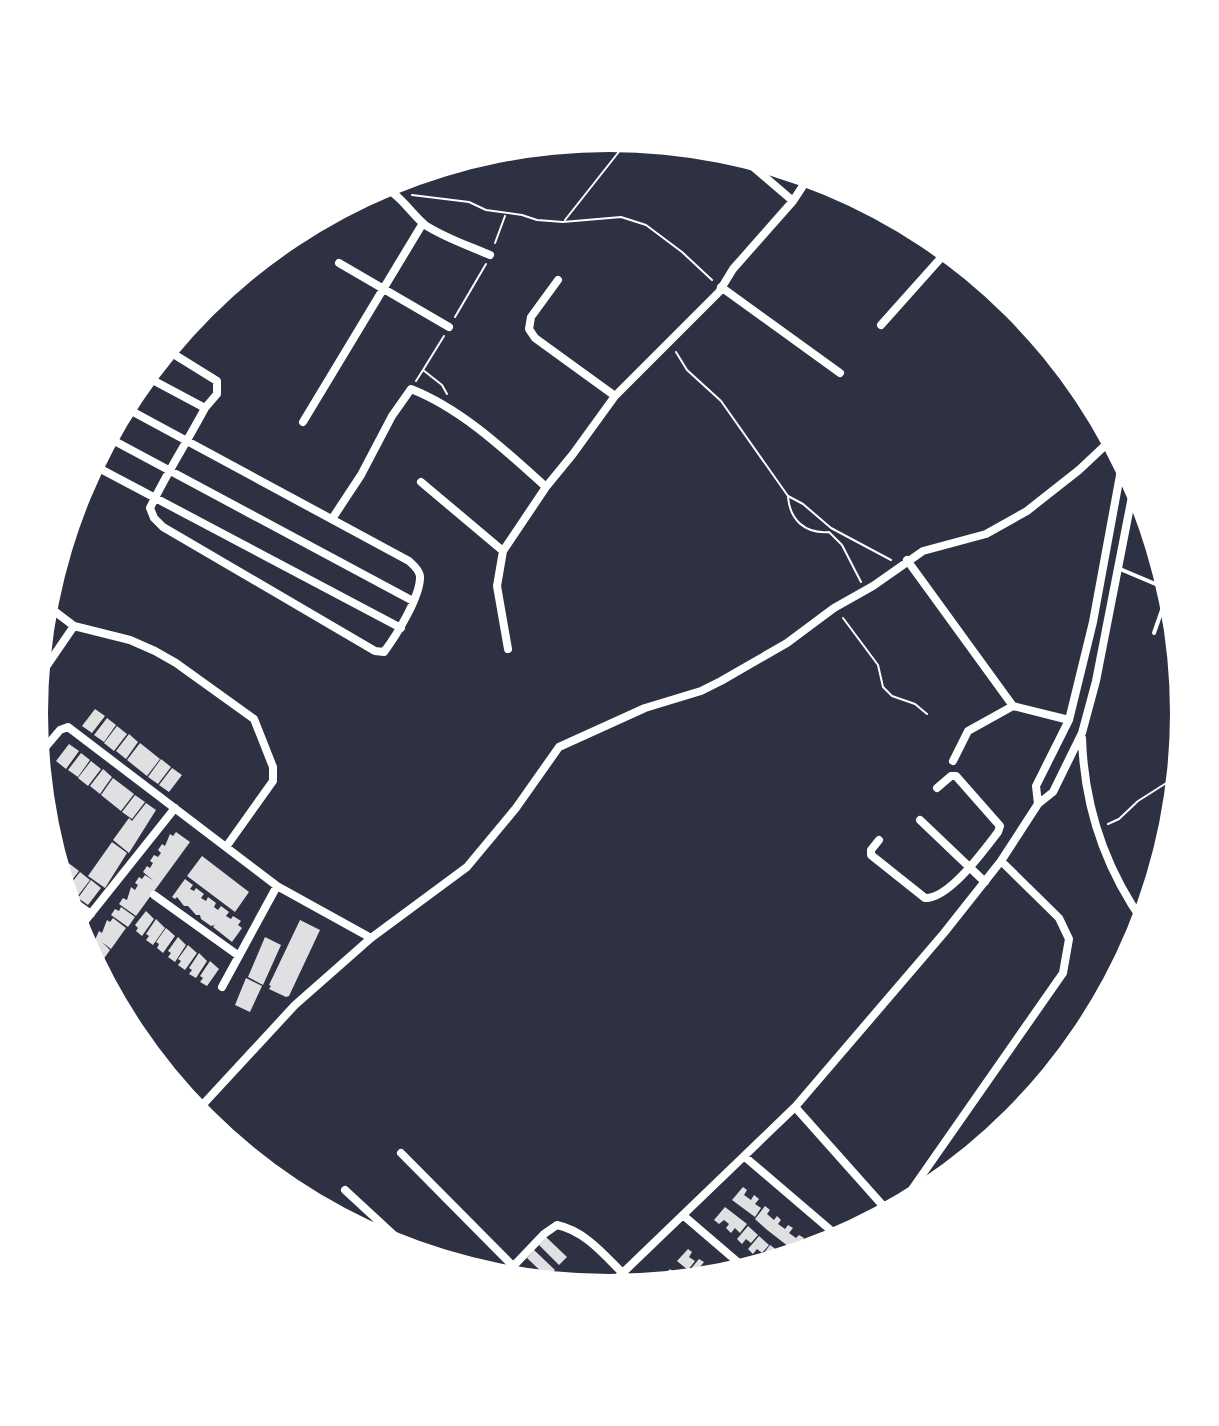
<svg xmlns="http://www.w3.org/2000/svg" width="1219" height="1426" font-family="Ubuntu,sans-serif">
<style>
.building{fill:#e0e0e3}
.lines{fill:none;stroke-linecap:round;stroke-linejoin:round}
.path{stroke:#fff;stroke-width:2}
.service{stroke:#fff;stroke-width:4}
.minor{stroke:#fff;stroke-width:8}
</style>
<rect width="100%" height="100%" fill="#2d3142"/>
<!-- building -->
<path class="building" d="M95,709L105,716L92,733L82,726Z
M107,718L116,725L104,742L94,735Z
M117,726L127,734L114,751L104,743Z
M129,734L138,742L126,759L116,751Z
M140,743L160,759L147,776L127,760Z
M69,744L79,751L66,769L56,761Z
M81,753L90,760L78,777L68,770Z
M161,759L171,767L158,784L148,777Z
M91,761L101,769L88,786L78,778Z
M172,768L182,775L169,792L159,785Z
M103,769L112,777L100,794L90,786Z
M113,778L134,794L121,811L101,795Z
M135,795L145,802L132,819L122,812Z
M146,803L156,810L129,853L113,840L129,818L132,821Z
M176,832L190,842L136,916L119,904L123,898L127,900L131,887L135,890L138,885L135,883L139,877L142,879L145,875L154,881L143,872L147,866L150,868L153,863L150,861L154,855L158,857L161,853L158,850L162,844L165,846L170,834L173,836Z
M112,842L127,853L105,888L88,876Z
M58,855L79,871L66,888L55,859Z
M202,856L249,892L235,912L187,876Z
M80,872L90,880L77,897L67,889Z
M185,879L193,885L190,889L194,891L196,888L204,894L201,898L206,901L208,897L216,903L214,907L218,910L221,906L229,912L226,916L231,919L233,916L241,921L238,925L242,928L232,942L213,927L215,925L211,926L201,919L200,915H196L188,906H184L177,897L175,899L172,897Z
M91,880L101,888L88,905L78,898Z
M121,907L135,917L128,927L111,915L115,909L119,911Z
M146,911L154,919L142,936L136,931L138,928L135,925Z
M113,918L126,928L111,949L102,942L110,950L103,960L94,953L102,960L97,968L86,947L90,942L93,944L99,931L102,933L107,920L110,922Z
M156,919L165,928L153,945L146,940L149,936L146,934Z
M300,920L320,930L289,996L286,997L269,989L271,986L269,985Z
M166,928L175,936L163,953L157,948L159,944L156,942Z
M178,937L186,945L175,962L168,957L171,953L168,951Z
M265,937L281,945L263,985L248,977Z
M188,945L197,953L185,970L178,965L181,961L178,959Z
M199,953L207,961L196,978L189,974L192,970L189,968Z
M210,961L219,969L207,986L200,982L203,978L200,976Z
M246,978L262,986L250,1012L235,1005Z
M743,1187L747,1190L744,1195L751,1200L754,1195L759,1199L755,1204L761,1208L755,1217L732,1200Z
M765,1206L770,1210L767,1214L774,1220L777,1216L781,1220L778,1224L785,1229L788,1225L793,1228L789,1233L796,1238L799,1235L804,1238L801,1243L807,1248L810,1245L815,1249L798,1254L766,1229L755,1219Z
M725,1207L747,1224L740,1233L735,1228L731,1233L726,1228L729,1224L724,1220L719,1224L714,1220Z
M748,1226L758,1235L751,1243L746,1239L742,1244L737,1239Z
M759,1236L769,1245L762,1253L757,1249L753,1254L748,1249Z
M546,1237L567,1257L559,1265L539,1245Z
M770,1245L781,1253L774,1262L769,1258L765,1262L760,1258Z
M688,1249L692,1252L689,1257L695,1261L688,1270L677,1261Z
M534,1250L555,1270L548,1278L527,1258Z
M699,1259L704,1262L700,1267L706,1271L699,1280L689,1271Z
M670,1269L680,1277L676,1282L661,1283L659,1282Z"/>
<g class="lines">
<!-- path -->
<path class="path" d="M412,195L469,202L486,210L522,215L537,220L563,222L621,217L646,225L682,252L712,280
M565,220L629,139
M495,243L505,216
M455,317L486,264
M444,336L423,370L442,385L447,394
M676,352L687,370L721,401L788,496L803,504L831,528L891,560
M416,381L423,370
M788,497C790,520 805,534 829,532L842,545L861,582
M843,618L878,665L883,687L892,696L915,704L927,714
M1108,824L1119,819L1138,801L1179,775"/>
<!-- service -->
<path class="service" d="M1120,569L1165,588L1172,593
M1154,633L1169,590
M1174,676L1170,648L1177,634"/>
<!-- minor -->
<path class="minor" d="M737,153L793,201
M393,193C405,202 414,216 425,225C445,238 469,246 490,255
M339,263L449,327
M558,280L531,317L529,329L535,338L615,396
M721,287L840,373
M881,325L948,250
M167,350L217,381V394L205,408
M124,407L409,561C413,565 419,569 420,576C421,596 396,636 384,652L375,651L163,527L154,518L150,508C166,474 187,442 205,408L145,376
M303,422L423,223
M107,437L413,601
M93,465L401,628
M421,482L503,551
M332,519L361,475L392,416L411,389C462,409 506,451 546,487
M907,560L1013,706
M45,604L74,626L130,640L155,651L176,663L254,719L273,767V781L226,847
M508,649L497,586L503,551L546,487L573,454L615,396L719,292L733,269L793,201L810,175
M37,680L74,626
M1082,738C1084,805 1105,868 1144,923
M38,756L60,730L68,727L277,886L371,938
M953,761L968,731L1013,706L1069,720
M1038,804L1036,786L1069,720L1093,622L1123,459
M920,820L985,882
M879,840L871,850V855L925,898C949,899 984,850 998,832L1000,826L956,776H951L937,788
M154,895L239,956
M67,897L91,914
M77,931L175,808
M222,987L277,886
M795,1107L885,1208L892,1211L895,1210
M196,1112L295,1005L371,938L467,867L516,808L559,747L645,708L701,691L721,681L787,643L834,608L873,586L923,551L986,534L1027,511L1079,470L1112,439
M401,1153L513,1266
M745,1157L841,1239
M345,1190L411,1251
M899,1208L1063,973L1069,939L1059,918L1001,861
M684,1216L747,1270
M502,1278L544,1234L557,1225C590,1232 611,1264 636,1286
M607,1288L795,1107L944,933L1001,861L1038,804L1053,792L1082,733L1096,681L1135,481"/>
</g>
<!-- crop -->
<path d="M0 0H1219V1426H0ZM48 713a561 561 0 1 1 1122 0a561 561 0 1 1-1122 0Z" fill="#fff" fill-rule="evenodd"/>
</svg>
